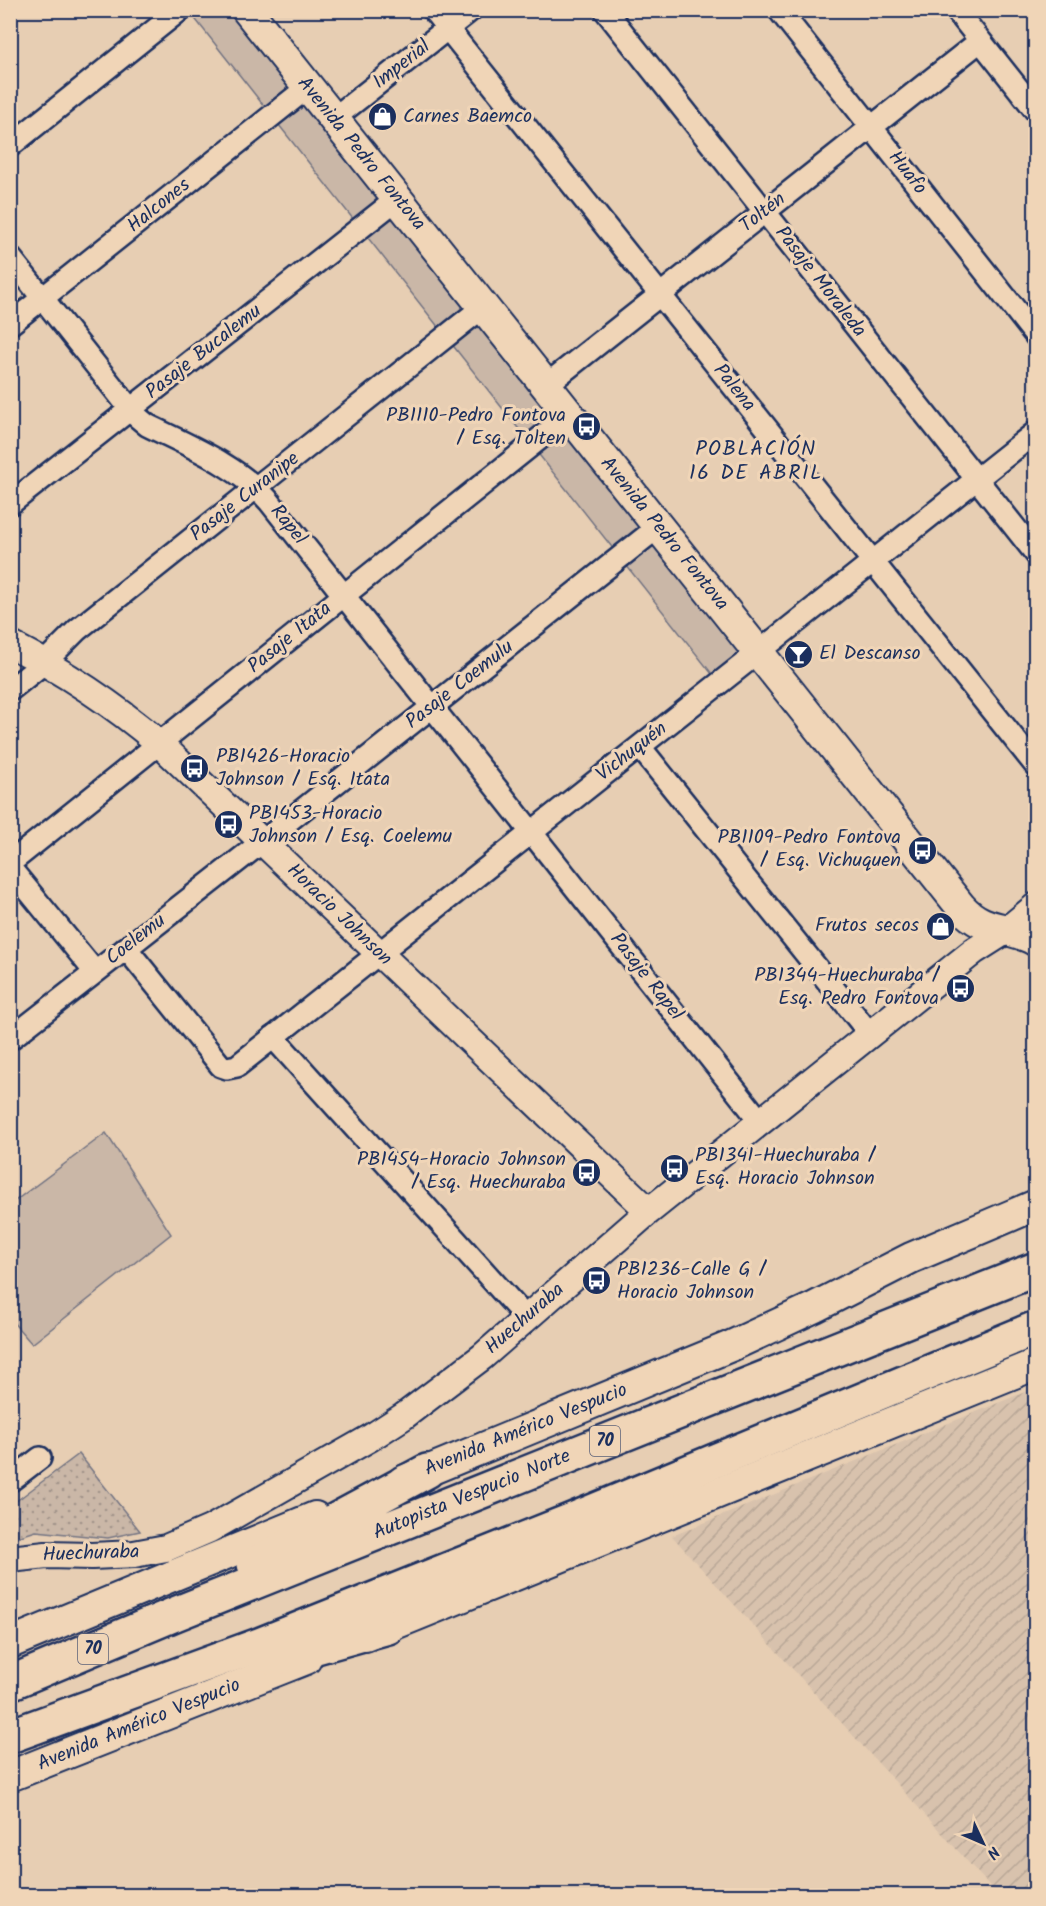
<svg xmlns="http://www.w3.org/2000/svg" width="1046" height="1906" font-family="Kalam,sans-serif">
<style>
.industrial{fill:url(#industrial-furrows)}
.green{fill:#cab7a7;stroke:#727382;stroke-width:1.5}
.park{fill:url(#park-dots);stroke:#727382;stroke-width:1.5}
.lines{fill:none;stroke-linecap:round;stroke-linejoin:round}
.minor-casing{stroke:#1b2f5e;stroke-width:26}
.tertiary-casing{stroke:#1b2f5e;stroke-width:30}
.secondary-casing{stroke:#1b2f5e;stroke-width:34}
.motorway-casing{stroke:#1b2f5e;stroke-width:38}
.minor{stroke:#f0d5b7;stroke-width:21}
.tertiary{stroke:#f0d5b7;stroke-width:26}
.secondary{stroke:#f0d5b7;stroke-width:30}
.motorway{stroke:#f0d5b7;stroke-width:33}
.labels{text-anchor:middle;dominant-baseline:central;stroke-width:6;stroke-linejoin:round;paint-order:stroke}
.shield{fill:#f0d5b7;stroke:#5b6179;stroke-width:1.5}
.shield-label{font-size:18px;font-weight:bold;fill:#1b2f5e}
.street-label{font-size:20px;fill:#1b2f5e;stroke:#f0d5b7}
.poi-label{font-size:20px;fill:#1b2f5e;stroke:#f0d5b7;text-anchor:start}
.neighbourhood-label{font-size:21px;letter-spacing:1.5px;fill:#1b2f5e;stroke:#f0d5b7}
</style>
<defs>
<pattern id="industrial-furrows" width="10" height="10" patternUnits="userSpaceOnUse" patternTransform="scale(1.5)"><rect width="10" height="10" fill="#d8c2ad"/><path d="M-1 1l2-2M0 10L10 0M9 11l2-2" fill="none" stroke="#b9a797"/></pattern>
<pattern id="park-dots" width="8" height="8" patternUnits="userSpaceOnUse" patternTransform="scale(1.5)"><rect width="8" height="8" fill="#cab7a7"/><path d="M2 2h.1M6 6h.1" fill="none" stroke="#a3958b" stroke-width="1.8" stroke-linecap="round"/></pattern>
</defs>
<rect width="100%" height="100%" fill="#e7ceb3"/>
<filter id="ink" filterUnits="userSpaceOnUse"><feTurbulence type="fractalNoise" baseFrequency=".0167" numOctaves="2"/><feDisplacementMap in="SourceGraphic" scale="12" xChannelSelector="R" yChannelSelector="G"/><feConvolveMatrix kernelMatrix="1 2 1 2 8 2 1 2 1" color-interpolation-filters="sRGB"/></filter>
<g filter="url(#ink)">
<!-- industrial -->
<path class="industrial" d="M1035,1388V1895H998L672,1536Z"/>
<!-- green -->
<path class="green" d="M189,11H235L743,650L712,674Z
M106,1133L171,1234L32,1344L11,1320V1204Z"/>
<!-- park -->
<path class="park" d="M79,1454L140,1531L108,1538L36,1531L11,1539V1505Z"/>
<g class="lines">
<defs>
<path id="minor" d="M433,10L1036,766
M605,10L1036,554
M779,10L1036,336
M956,10L1036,111
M333,119L471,10
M10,146L180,10
M10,257L135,415L147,425C189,446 237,465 269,501L760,1121
M10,324L308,87
M545,386L980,41
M10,504L397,199
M10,690L45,662L77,630L483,307
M640,747L870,1034
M10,863L569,415
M10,868L95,972
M126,948L221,1066L227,1068L237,1066L1036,432
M273,1037L527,1319
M10,1039L262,842L658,527
M10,1481L40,1458"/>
<path id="tertiary" d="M10,644C65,672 113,704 159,743L649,1211
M10,1559L46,1555L92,1556L134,1554L166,1548L210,1529L370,1438L404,1416L482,1357L649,1211L974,951L1007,930L1036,906"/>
<path id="secondary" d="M247,10L961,907C985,934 1008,924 1036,941
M403,1481L731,1346L815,1307L911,1258L1036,1205
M365,1636L1036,1364
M10,1643L315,1517
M10,1776L306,1659"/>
<path id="motorway" d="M254,1564L427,1471
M273,1659L388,1627
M10,1683L175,1614L1036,1269
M10,1736L259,1645L572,1520L1036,1328"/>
</defs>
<!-- minor casing -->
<use href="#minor" class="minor-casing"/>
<!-- tertiary casing -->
<use href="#tertiary" class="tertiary-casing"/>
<!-- secondary casing -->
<use href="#secondary" class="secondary-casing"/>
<!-- motorway casing -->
<use href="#motorway" class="motorway-casing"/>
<!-- minor -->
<use href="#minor" class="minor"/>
<!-- tertiary -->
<use href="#tertiary" class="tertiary"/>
<!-- secondary -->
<use href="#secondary" class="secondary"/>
<!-- motorway -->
<use href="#motorway" class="motorway"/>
</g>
</g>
<!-- icons -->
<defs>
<symbol id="shop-disc" viewBox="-11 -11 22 22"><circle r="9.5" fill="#1b2f5e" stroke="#f0d5b7"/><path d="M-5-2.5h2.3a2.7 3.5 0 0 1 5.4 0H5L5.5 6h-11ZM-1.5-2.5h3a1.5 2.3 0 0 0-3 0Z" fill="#fff"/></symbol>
<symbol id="bus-disc" viewBox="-11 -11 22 22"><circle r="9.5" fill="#1b2f5e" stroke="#f0d5b7"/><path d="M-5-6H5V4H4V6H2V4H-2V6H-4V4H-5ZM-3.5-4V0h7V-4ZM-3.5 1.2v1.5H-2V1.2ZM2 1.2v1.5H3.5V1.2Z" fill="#fff"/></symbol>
<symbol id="bar-disc" viewBox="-11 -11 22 22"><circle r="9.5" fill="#1b2f5e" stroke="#f0d5b7"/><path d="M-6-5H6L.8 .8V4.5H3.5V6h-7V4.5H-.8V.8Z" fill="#fff"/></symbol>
</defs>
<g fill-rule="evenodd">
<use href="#shop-disc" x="366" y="100" width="33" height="33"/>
<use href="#bus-disc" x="570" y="410" width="33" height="33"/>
<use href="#bar-disc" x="782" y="638" width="33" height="33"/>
<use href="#bus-disc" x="178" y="752" width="33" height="33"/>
<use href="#bus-disc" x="212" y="808" width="33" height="33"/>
<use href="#bus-disc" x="906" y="834" width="33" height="33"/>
<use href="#shop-disc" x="924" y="910" width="33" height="33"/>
<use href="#bus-disc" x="944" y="972" width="33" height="33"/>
<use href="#bus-disc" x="658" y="1152" width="33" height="33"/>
<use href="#bus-disc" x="570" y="1156" width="33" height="33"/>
<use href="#bus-disc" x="580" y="1264" width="33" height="33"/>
</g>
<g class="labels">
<!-- shield labels -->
<g class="shield">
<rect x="590" y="1426" width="30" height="30" rx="4.5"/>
<rect x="78" y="1634" width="30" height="30" rx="4.5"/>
</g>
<g class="shield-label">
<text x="605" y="1441">70</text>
<text x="93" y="1649">70</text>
</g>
<!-- street labels -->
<g class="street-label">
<text transform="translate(402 65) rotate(-38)">Imperial</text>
<text transform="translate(361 154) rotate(51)">Avenida Pedro Fontova</text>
<text transform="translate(907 173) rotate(52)">Huafo</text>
<text transform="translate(159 206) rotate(-39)">Halcones</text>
<text transform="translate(763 213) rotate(-38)">Toltén</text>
<text transform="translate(820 282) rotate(52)">Pasaje Moraleda</text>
<text transform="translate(204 352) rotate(-38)">Pasaje Bucalemu</text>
<text transform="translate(734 388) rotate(51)">Palena</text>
<text transform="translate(245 497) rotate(-38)">Pasaje Curanipe</text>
<text transform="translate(288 525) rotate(51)">Rapel</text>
<text transform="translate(664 534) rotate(51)">Avenida Pedro Fontova</text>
<text transform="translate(290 638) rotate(-39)">Pasaje Itata</text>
<text transform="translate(460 685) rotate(-38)">Pasaje Coemulu</text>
<text transform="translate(632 752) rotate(-38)">Vichuquén</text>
<text transform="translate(339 915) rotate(44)">Horacio Johnson</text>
<text transform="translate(136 940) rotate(-38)">Coelemu</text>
<text transform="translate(646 977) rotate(52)">Pasaje Rapel</text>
<text transform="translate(525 1319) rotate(-41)">Huechuraba</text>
<text transform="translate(526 1430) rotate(-22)">Avenida Américo Vespucio</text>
<text transform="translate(472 1495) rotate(-22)">Autopista Vespucio Norte</text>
<text transform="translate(91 1554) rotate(-2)">Huechuraba</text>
<text transform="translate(139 1725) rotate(-22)">Avenida Américo Vespucio</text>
</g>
<!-- poi labels -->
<g class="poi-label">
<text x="403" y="117">Carnes Baemco</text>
<text x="566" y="416" text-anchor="end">PB1110-Pedro Fontova<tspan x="566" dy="23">/ Esq. Tolten</tspan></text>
<text x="819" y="654">El Descanso</text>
<text x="216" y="757">PB1426-Horacio<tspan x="216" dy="23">Johnson / Esq. Itata</tspan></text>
<text x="249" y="814">PB1453-Horacio<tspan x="249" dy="23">Johnson / Esq. Coelemu</tspan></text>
<text x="901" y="838" text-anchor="end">PB1109-Pedro Fontova<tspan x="901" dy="23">/ Esq. Vichuquen</tspan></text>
<text x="919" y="926" text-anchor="end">Frutos secos</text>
<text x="939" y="976" text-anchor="end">PB1344-Huechuraba /<tspan x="939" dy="23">Esq. Pedro Fontova</tspan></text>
<text x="695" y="1156">PB1341-Huechuraba /<tspan x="695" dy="23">Esq. Horacio Johnson</tspan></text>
<text x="566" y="1160" text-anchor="end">PB1454-Horacio Johnson<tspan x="566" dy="23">/ Esq. Huechuraba</tspan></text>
<text x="617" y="1270">PB1236-Calle G /<tspan x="617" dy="23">Horacio Johnson</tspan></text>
</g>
<!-- neighbourhood labels -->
<g class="neighbourhood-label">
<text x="756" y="449">POBLACIÓN<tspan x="756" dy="24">16 DE ABRIL</tspan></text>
</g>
</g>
<!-- margin -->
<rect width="1046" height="1906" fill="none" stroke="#f0d5b7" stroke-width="36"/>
<rect x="18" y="18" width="1010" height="1870" fill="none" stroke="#1b2f5e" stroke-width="2" filter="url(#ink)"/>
<!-- north arrow -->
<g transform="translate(983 1843) rotate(134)" stroke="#f0d5b7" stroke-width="4.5" paint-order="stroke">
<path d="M0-4.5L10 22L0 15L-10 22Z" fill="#1b2f5e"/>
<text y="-9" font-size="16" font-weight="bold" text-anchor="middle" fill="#1b2f5e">N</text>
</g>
</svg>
